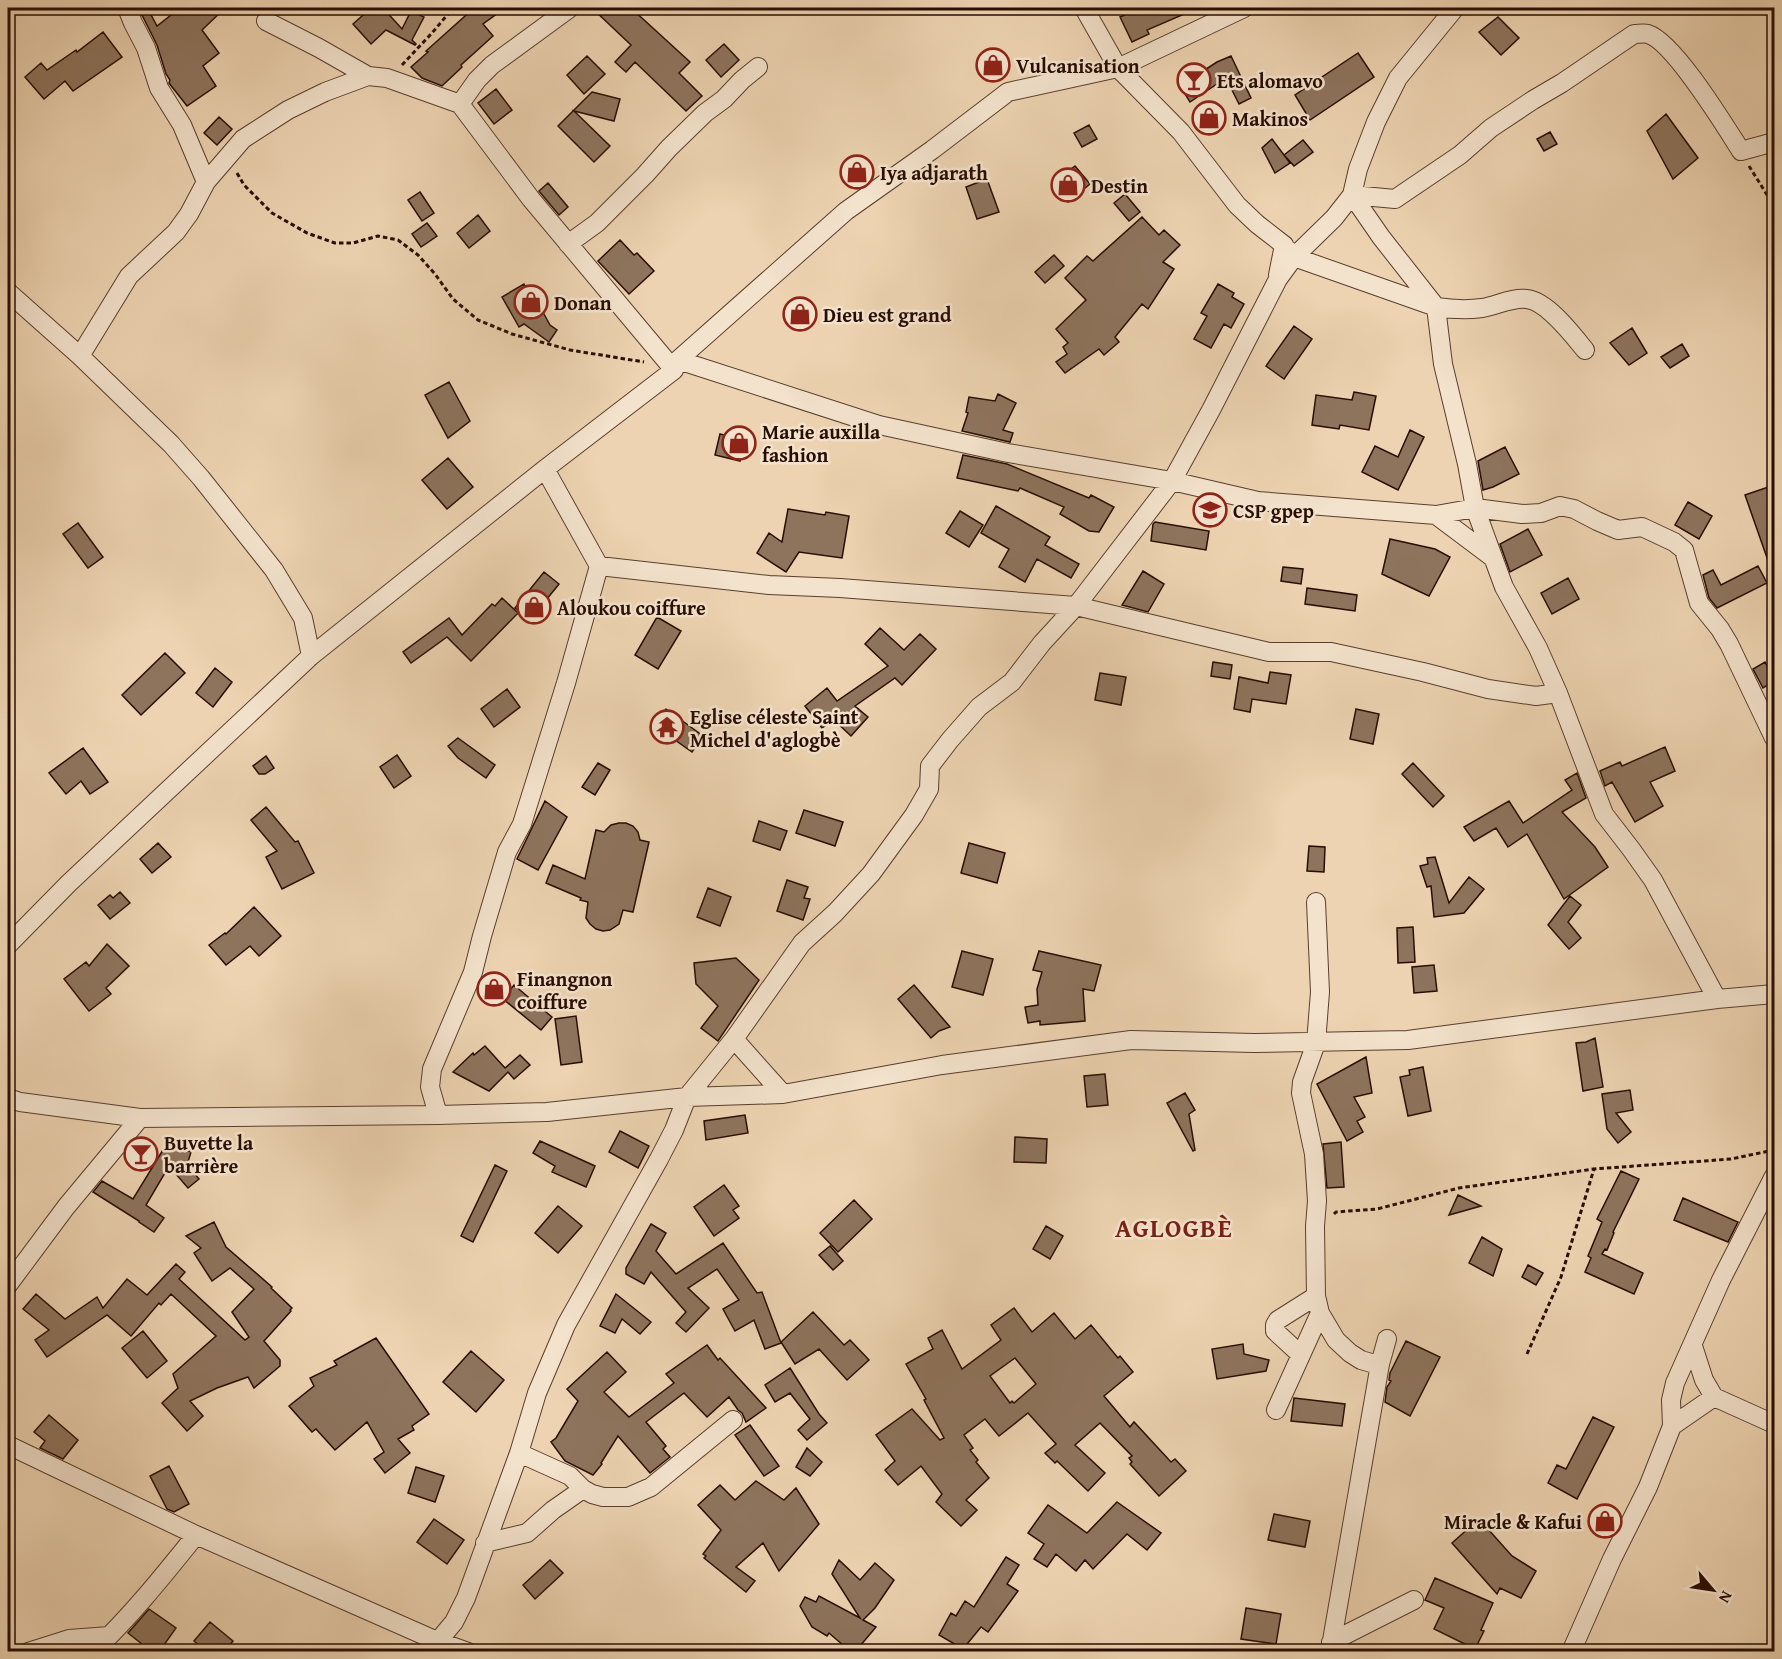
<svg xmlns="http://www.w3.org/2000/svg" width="1782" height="1659" font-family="'Gentium Book Plus',serif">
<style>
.building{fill:#8e745d;stroke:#280d03;stroke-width:1.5;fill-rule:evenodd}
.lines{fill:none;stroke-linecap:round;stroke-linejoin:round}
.minor-casing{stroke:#593e2e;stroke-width:20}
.path{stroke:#280d03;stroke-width:3;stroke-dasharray:4.5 3;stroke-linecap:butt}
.minor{stroke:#f3e2cc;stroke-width:18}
.labels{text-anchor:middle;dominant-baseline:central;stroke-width:5;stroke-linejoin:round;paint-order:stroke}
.poi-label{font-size:20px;font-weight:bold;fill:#280d03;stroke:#f3e2cc;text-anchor:start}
.district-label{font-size:26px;font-weight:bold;letter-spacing:1.5px;fill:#7a1f14;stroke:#f3e2cc}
</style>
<rect width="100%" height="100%" fill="#edd3b1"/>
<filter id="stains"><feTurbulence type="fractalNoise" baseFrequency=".00333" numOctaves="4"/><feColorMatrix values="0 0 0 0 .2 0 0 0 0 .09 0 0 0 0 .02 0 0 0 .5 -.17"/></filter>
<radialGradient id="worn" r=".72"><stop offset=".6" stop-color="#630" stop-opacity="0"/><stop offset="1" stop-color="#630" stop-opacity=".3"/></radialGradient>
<!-- building -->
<path class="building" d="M180,8H225L202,30L219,53L203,66L216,86L187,106L169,83L170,80L166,74L157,45L142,15L149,11L157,26Z
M371,8H383L402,29L411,11L424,17L412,40L416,44L415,45L386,30L371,44L353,24Z
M474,8H505L483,24L493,36L461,65L462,67L442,86L422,78L411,67L428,52L426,51Z
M592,8H631L690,62L679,73L702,96L686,111L635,62L626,72L615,62L631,45Z
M1141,8H1198L1147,30L1149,34L1132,42L1120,17Z
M1498,17L1519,38L1501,55L1479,32Z
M103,32L122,57L73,91L65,81L44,99L25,77L41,63L47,70L76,50L77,52Z
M724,44L739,60L721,77L706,60Z
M1358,53L1374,77L1310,120L1295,95Z
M587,56L605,74L584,94L567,75Z
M1231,56L1251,98L1239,104L1226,78L1190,102L1180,86L1217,62Z
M496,89L512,110L494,124L478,103Z
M592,92L620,99L614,121L574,111L610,146L594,162L558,126Z
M1666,114L1698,158L1673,179L1647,131Z
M219,117L232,129L217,145L204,133Z
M1089,125L1097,139L1082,147L1074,133Z
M1550,132L1557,144L1544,151L1537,139Z
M1272,139L1290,163L1275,173L1262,148Z
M1303,140L1313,152L1294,166L1284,155Z
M1075,166L1090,184L1068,202L1053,183Z
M987,179L999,212L977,219L966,187Z
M548,183L568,207L559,215L539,191Z
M420,192L434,213L422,221L408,200Z
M1125,194L1140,212L1129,221L1114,203Z
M478,215L490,231L469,248L457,233Z
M1142,217L1159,235L1164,230L1180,245L1163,262L1174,269L1148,309L1142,304L1115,337L1119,342L1104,355L1099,349L1065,373L1056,362L1067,354L1063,347L1068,343L1056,329L1086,300L1065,278L1087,256L1093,261Z
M427,223L437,236L421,247L412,234Z
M620,240L634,255L637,253L654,271L629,294L598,261Z
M1054,255L1064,266L1045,283L1035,272Z
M524,284L536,305L538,303L550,325L557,330L549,342L524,324L519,327L502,297Z
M1218,284L1234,293L1232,297L1244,304L1231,328L1224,324L1211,348L1194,339L1207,316L1201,313Z
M1294,326L1312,339L1284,379L1266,366Z
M1632,328L1647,353L1629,365L1610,343Z
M1682,344L1689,356L1670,368L1661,357Z
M449,382L470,421L448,438L425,395Z
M1354,392L1376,396L1369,430L1340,425L1339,429L1312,425L1316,395L1352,400Z
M998,394L1016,403L1003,430L1013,433L1010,442L962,431L968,413L966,412L969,397L995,401Z
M1410,430L1424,437L1398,490L1362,472L1375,446L1398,457Z
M720,434L745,440L740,461L715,455Z
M1505,447L1519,474L1493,487L1483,490L1478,461Z
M963,455L1007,464L1089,498L1091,495L1114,507L1099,532L1089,531L1060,514L1064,507L1020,488L1018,491L957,478Z
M448,458L473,487L447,509L422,480Z
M1774,485V572H1772L1745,495Z
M1688,502L1712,516L1699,539L1675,525Z
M996,506L1050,537L1045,545L1079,564L1071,578L1037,559L1025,582L999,567L1009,549L981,533Z
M788,509L825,515L826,512L849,516L842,558L799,552L786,572L757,553L769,533L782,542Z
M960,511L983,525L969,547L946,533Z
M1155,522L1209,531L1206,550L1151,541L1153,524Z
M78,523L103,557L88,568L63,534Z
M1528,529L1542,555L1510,572L1500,544Z
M1390,539L1435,549L1450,557L1429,596L1382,574Z
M1758,566L1767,583L1717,608L1709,598L1703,575L1713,570L1721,585Z
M1283,567L1303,569L1301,584L1281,581Z
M1143,571L1164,584L1148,612L1122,605Z
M544,572L559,584L530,620L515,608Z
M1568,578L1579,599L1552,614L1541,593Z
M1307,588L1357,595L1355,611L1305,604Z
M502,598L518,613L471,661L447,637L411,663L403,652L449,618L462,635L492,604L495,606Z
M657,617L681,631L658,669L635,655Z
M880,628L904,650L920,634L936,649L902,685L895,678L855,706L868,717L851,736L834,720L822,728L805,706L827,688L837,701L888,666L865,644Z
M165,653L185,673L141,715L122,695Z
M1213,662L1232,665L1230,679L1211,676Z
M1765,662L1774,681L1763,688L1753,669Z
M215,668L232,682L213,707L196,693Z
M1270,672L1291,675L1286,704L1252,699L1250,712L1234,709L1239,677L1268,683Z
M1100,673L1126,677L1121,705L1095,700Z
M507,689L520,707L494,727L481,709Z
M666,709L703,736L692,752L654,725Z
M1356,709L1379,714L1373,744L1350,739Z
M458,738L495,765L486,778L458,758L448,746Z
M1665,747L1675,771L1650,782L1663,806L1635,822L1612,782L1605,786L1600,771L1620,762L1622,766Z
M83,748L108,782L90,794L81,781L66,794L49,773Z
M397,755L411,776L394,788L380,767Z
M266,756L274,768L265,774H259L253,766Z
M598,763L610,770L595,795L582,787Z
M1413,763L1444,796L1433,807L1402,774Z
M1577,773L1586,798L1562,812L1595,847L1608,867L1564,899L1527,834L1508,847L1496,828L1474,841L1464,827L1509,801L1523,823L1572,790L1565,780Z
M545,801L567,817L538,870L517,859Z
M266,807L295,842L298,841L314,873L282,889L266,857L277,851L251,820Z
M804,810L843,822L835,846L796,833Z
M759,821L787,831L780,850L753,841Z
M619,823H626L633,826L638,832L640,840L649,842L633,912L623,910L619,924L610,930L603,931L596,929L590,924L586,918L588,902L580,900L581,898L546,883L553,865L585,879L596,830L604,832L611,825Z
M158,843L171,857L152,873L140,859Z
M969,843L1005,853L997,883L961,873Z
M1309,846L1325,847L1324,872L1307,871Z
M1435,857L1449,903L1469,877L1484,889L1464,913L1434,917L1431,886L1427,887L1420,866L1428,864L1427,858Z
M787,880L808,887L804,898L810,899L803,920L777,911Z
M708,888L731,897L720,926L697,917Z
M120,892L130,903L110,919L98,905L110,895L113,898Z
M1570,896L1581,905L1568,922L1581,938L1569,949L1548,925Z
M254,907L281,936L259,956L250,946L226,965L209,945L225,933L226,934Z
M1413,927L1415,962L1398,963L1397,928Z
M107,944L129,966L106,988L111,994L89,1011L64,979L86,962L89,966Z
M962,951L993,959L983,995L952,987Z
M1039,951L1101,965L1094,991L1083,989L1085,1021L1040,1025V1021L1028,1023L1025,1007L1038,1005L1037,989L1042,972L1033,970Z
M736,958L759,980L718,1041L701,1028L718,1006L696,984L694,963Z
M1434,965L1437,991L1414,993L1412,967Z
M514,985L552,1017L541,1030L503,999Z
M914,985L950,1027L939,1031L931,1038L898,999Z
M576,1016L582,1062L561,1065L555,1019Z
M1595,1038L1603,1087L1583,1091L1576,1043L1586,1042Z
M485,1046L505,1068L520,1055L530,1065L514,1079L508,1072L489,1091L453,1072L473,1053L474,1055Z
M1366,1057L1372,1093L1354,1097L1365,1117L1357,1121L1363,1132L1347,1141L1317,1084Z
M1423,1067L1431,1111L1408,1116L1400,1077L1410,1075L1409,1070Z
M1105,1074L1108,1105L1087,1107L1084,1076Z
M1630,1090L1633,1110L1616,1113L1631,1132L1618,1143L1607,1129L1602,1094Z
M1185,1093L1195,1110L1189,1114L1195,1150L1193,1151L1167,1103Z
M745,1115L748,1133L706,1140L704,1121Z
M620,1131L649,1146L638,1168L609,1152Z
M1015,1137L1047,1139L1046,1163L1014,1162Z
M169,1140L191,1152L187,1165L199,1179L188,1188L169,1166L146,1205L164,1218L154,1232L139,1222V1221L93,1192L102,1181L133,1199Z
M540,1141L595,1166L586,1187L552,1172L555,1166L533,1153Z
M1341,1142L1344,1187L1327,1188L1323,1144Z
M495,1165L507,1171L473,1242L461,1236Z
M1621,1171L1639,1179L1613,1232L1614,1233L1607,1250L1605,1249L1602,1254L1643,1273L1634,1294L1585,1272L1591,1258L1588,1256L1602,1222L1597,1219Z
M724,1185L739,1206L733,1210L739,1218L714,1236L694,1207Z
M1458,1195L1481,1206L1449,1215Z
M1683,1198L1738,1222L1728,1242L1674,1220Z
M854,1200L872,1219L838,1252L820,1233Z
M558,1206L582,1226L558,1253L535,1233Z
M214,1222L226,1247L272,1287L271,1288L292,1308L290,1310L291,1311L264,1341L280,1360V1366L254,1388L248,1377L217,1388L190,1401L203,1416L187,1431L162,1403L178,1388L173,1374L216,1336L171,1294L161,1305L159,1303L131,1336L107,1315L47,1357L35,1340L49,1330L23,1309L36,1294L65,1319L97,1297L103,1308L127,1279L147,1295L176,1264L185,1272L179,1279L245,1340L249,1337L232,1312L254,1289L230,1268L212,1281L194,1253L201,1248L186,1236Z
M651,1224L666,1233L656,1251L676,1274L723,1243L757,1293L762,1292L781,1343L765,1349L754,1320L735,1331L723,1309L739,1300L717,1269L688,1288L709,1308L686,1332L676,1323L686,1312L651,1272L644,1284L626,1274V1268Z
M1046,1226L1063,1236L1050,1259L1033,1249Z
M1482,1237L1502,1249L1493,1276L1469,1263Z
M830,1246L843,1261L833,1270L819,1255Z
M1528,1265L1543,1273L1536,1285L1522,1277Z
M616,1294L651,1322L640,1334L622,1319L615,1333L600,1326Z
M1014,1308L1032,1332L1054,1313L1075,1339L1091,1325L1118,1358L1120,1356L1133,1372L1104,1396L1130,1427L1134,1422L1171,1462L1175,1459L1186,1471L1159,1496L1130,1464L1132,1462L1129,1458L1132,1456L1100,1423L1075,1445L1105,1473L1088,1491L1057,1461L1055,1463L1045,1453L1056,1444L1028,1413L999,1436L985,1419L964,1435L973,1448L970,1450L978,1460L976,1462L989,1478L966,1500L977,1510L961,1526L936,1502L942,1494L921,1466L898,1485L885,1470L895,1461L876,1435L912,1409L940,1440L944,1438L924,1400L926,1399L906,1364L933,1349L928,1338L942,1330L962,1369L1001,1340L991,1325ZM1015,1358L1036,1384L1014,1403L1012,1401L1010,1403L990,1376Z
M813,1312L844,1345L850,1340L869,1360L847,1380L819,1349L795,1364L781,1342Z
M143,1331L167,1361L147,1378L122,1348Z
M376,1338L429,1414L412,1426L414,1430L398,1439L410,1453L385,1473L374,1459L384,1452L367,1422L335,1450L316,1429L312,1432L289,1406L314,1386L310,1378L337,1365L334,1361Z
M1406,1341L1440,1357L1410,1416L1385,1402L1387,1387L1391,1381L1389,1380L1390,1373Z
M1243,1344L1244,1354L1269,1360L1266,1371L1217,1379L1212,1349Z
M707,1345L718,1360L720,1358L766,1408L746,1422L742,1413L738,1410L729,1397L707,1417L684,1393L646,1422L666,1446L663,1449L670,1457L650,1473L618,1436L601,1463L602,1464L593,1475L565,1461L551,1442L556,1438L578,1401L567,1389L607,1352L626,1372L604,1392L629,1417L674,1383L666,1374Z
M471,1351L504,1380L476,1412L443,1382Z
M790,1368L819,1414L827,1423L807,1440L798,1430L810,1419L790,1393L775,1402L765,1385Z
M1294,1398L1345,1404L1342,1426L1291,1421Z
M49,1415L78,1440L63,1459L40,1448L45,1441L34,1432Z
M1593,1417L1614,1427L1577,1499L1548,1483L1557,1465L1566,1469Z
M750,1425L779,1466L764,1476L735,1435Z
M807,1448L822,1462L810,1476L796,1467Z
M169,1466L189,1504L174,1512L167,1509L150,1476Z
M416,1467L444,1476L435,1502L408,1493Z
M756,1481L784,1500L796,1488L819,1524L779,1571L763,1543L736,1567L755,1581L746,1592L704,1558L706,1556L703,1554L721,1530L698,1505L720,1485L735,1500Z
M1117,1502L1161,1533L1147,1550L1127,1534L1093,1569L1085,1560L1076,1571L1056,1554L1047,1567L1034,1559L1044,1544L1028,1533L1048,1505L1087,1533Z
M1274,1514L1310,1521L1305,1547L1268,1540Z
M434,1519L464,1540L447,1564L417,1542Z
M1479,1519L1512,1556L1536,1571L1521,1598L1500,1588L1497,1594L1452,1543Z
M1006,1557L1019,1565L1007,1584L1018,1591L988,1632L981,1627L963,1649L939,1635L951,1613L956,1616L965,1601L974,1607Z
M550,1560L563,1573L535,1599L523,1585Z
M839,1560L860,1580L875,1563L894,1580L875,1608L863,1620L876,1627L855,1652H851L829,1633L827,1636L812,1627L800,1606L805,1597L816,1602L819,1596L860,1618L832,1574Z
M1435,1578L1493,1603L1481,1630L1484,1631L1475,1649L1434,1629L1444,1608L1425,1600Z
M1246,1608L1281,1614L1276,1644L1241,1639Z
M149,1609L176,1628L159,1652H152L128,1633Z
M210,1622L233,1641L224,1652H206L194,1641Z"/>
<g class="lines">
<defs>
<path id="minor" d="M127,8L133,23L146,48L159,88L182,125L206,182
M1084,8L1118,68L1181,132L1237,205L1257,224L1284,245L1278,275
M266,21L319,48L368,76L387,78L460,104L531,199L674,370
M460,104L477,80L492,65L570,8
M1774,142L1741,151C1725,126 1674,42 1648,34C1644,33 1638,34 1634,34L1562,83L1533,100L1491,128L1460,155L1395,199L1352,195L1381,237L1436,307L1443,364L1467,464L1475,508L1522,514L1541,513L1560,506L1574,509L1597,521L1618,530L1642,527L1674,542L1684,550L1699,603L1720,629L1729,644L1774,738
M568,244L597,223L645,175L669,148L705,113L724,99L742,80L758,67
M1287,249L1294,257L1436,307C1450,309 1467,310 1482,308C1496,306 1512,297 1527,299C1547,301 1573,335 1585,350
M8,292L80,356L171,444L201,478L274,570L303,618L311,656
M80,356L129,276L176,232L189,214L206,182L243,139L288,110L325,92L368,76
M678,360L879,425L1008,453L1172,481L1258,501L1436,515L1475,508L1504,587L1538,648L1558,693L1604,814L1631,849L1653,880L1717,999
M1436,515L1492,557
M599,566L769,585L840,588L1076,606L1269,652H1331L1423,672L1488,689L1536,696L1558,693
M1316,902L1320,992L1316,1043L1302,1082L1301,1093L1314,1154L1317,1201L1315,1226L1316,1296L1320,1313L1336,1340L1350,1353L1361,1360L1375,1364H1380L1387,1339
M8,945L69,883L311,656L545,469L674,370L678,360L846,211L932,150L1008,92L1118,68L1244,8
M734,1039L783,1094
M8,1098L20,1102L140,1118L438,1115L547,1112L687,1097L783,1094L942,1065L1131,1040L1254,1043L1408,1040L1717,999L1774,994
M438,1115L430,1087L432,1069L473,972L482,936L507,852L522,824L566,683L599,566L545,469
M8,1285L66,1207L140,1118
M1693,1346L1704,1380L1714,1397
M1301,1355L1275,1331V1325L1278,1320L1316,1296
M1276,1410L1320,1313
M1672,1426L1714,1397L1774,1424
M8,1445L196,1535L437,1641L468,1652
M519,1453L570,1476L583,1489L592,1494L603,1497H628L651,1487L733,1420
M485,1543L527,1533L553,1510L583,1489
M1331,1642L1414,1600
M28,1652L69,1639L109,1636
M93,1652C131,1616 163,1576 196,1535
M429,1652L454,1622L466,1598L519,1453L537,1393L566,1325L659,1159L674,1130L687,1097L734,1039L802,943L835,913L871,874L914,815L929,789L930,766L950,740L979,707L1012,682L1042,643L1076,606L1172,481L1211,410L1278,279L1294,257L1334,218L1352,195L1358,169L1376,122L1398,78L1455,8
M1330,1652L1380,1364
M1571,1652L1612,1559L1648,1487L1672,1426L1671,1400L1675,1383L1721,1280L1774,1176"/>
</defs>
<!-- minor casing -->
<use href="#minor" class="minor-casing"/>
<!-- path -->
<path class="path" d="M402,65L432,33L453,8
M1749,166L1774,206
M237,173L244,185L272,213L307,233L335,243H353L378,236L398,240L418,255L435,274L453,299L478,320L512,334L570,350L644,362
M1334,1214L1336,1212L1377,1209L1459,1188L1594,1169
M1527,1354L1561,1277L1594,1169L1731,1159L1774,1150"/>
<!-- minor -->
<use href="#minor" class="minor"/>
</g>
<!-- icons -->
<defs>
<symbol id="shop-ring" viewBox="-11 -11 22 22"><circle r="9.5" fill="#f3e2cc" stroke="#8f2418" stroke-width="1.5"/><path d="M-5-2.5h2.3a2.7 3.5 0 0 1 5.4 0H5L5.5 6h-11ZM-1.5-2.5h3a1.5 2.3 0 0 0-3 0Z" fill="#8f2418"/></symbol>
<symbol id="bar-ring" viewBox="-11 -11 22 22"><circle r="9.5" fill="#f3e2cc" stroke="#8f2418" stroke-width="1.5"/><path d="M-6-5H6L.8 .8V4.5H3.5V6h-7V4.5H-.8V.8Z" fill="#8f2418"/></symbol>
<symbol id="school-ring" viewBox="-11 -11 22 22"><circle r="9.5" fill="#f3e2cc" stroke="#8f2418" stroke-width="1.5"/><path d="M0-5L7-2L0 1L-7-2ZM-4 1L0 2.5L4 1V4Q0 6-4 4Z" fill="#8f2418"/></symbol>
<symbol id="temple-ring" viewBox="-11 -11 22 22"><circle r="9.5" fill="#f3e2cc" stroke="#8f2418" stroke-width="1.5"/><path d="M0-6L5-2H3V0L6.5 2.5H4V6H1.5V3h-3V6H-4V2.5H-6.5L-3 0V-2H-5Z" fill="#8f2418"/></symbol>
</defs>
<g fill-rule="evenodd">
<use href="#shop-ring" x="974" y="46" width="38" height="38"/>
<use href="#bar-ring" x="1175" y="61" width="38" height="38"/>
<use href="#shop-ring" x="1190" y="99" width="38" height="38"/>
<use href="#shop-ring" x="838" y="153" width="38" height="38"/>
<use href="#shop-ring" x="1049" y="166" width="38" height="38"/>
<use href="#shop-ring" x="512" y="283" width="38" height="38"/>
<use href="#shop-ring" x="781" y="295" width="38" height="38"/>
<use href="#shop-ring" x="720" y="424" width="38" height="38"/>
<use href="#school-ring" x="1191" y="491" width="38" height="38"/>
<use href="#shop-ring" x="515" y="588" width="38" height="38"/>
<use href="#temple-ring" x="648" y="708" width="38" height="38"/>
<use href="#shop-ring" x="475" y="970" width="38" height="38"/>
<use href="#bar-ring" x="122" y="1135" width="38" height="38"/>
<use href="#shop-ring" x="1586" y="1502" width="38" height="38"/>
</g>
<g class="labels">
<!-- poi labels -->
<g class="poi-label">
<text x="1016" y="65">Vulcanisation</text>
<text x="1217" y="80">Ets alomavo</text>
<text x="1232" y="118">Makinos</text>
<text x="880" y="172">Iya adjarath</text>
<text x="1091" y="185">Destin</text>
<text x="554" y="302">Donan</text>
<text x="823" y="314">Dieu est grand</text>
<text x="762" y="431">Marie auxilla<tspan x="762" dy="23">fashion</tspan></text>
<text x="1233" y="510">CSP gpep</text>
<text x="557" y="607">Aloukou coiffure</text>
<text x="690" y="716">Eglise céleste Saint<tspan x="690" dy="23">Michel d'aglogbè</tspan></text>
<text x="517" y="978">Finangnon<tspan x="517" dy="23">coiffure</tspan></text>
<text x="164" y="1142">Buvette la<tspan x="164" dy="23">barrière</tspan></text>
<text x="1582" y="1521" text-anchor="end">Miracle &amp; Kafui</text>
</g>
<!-- district labels -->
<g class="district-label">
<text x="1174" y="1227">AGLOGBÈ</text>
</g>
</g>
<!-- margin -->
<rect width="1782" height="1659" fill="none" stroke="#edd3b1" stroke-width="30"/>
<rect x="9" y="9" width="1764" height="1641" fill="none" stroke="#280d03" stroke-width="3"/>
<rect x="15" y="15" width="1752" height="1629" fill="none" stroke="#280d03" stroke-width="1.5"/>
<!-- north arrow -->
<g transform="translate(1713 1590) rotate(119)" stroke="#f3e2cc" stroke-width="4.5" paint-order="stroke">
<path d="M0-4.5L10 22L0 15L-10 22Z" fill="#280d03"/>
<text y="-9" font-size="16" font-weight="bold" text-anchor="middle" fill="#280d03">N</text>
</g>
<rect width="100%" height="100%" filter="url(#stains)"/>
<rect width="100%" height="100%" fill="url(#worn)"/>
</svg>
